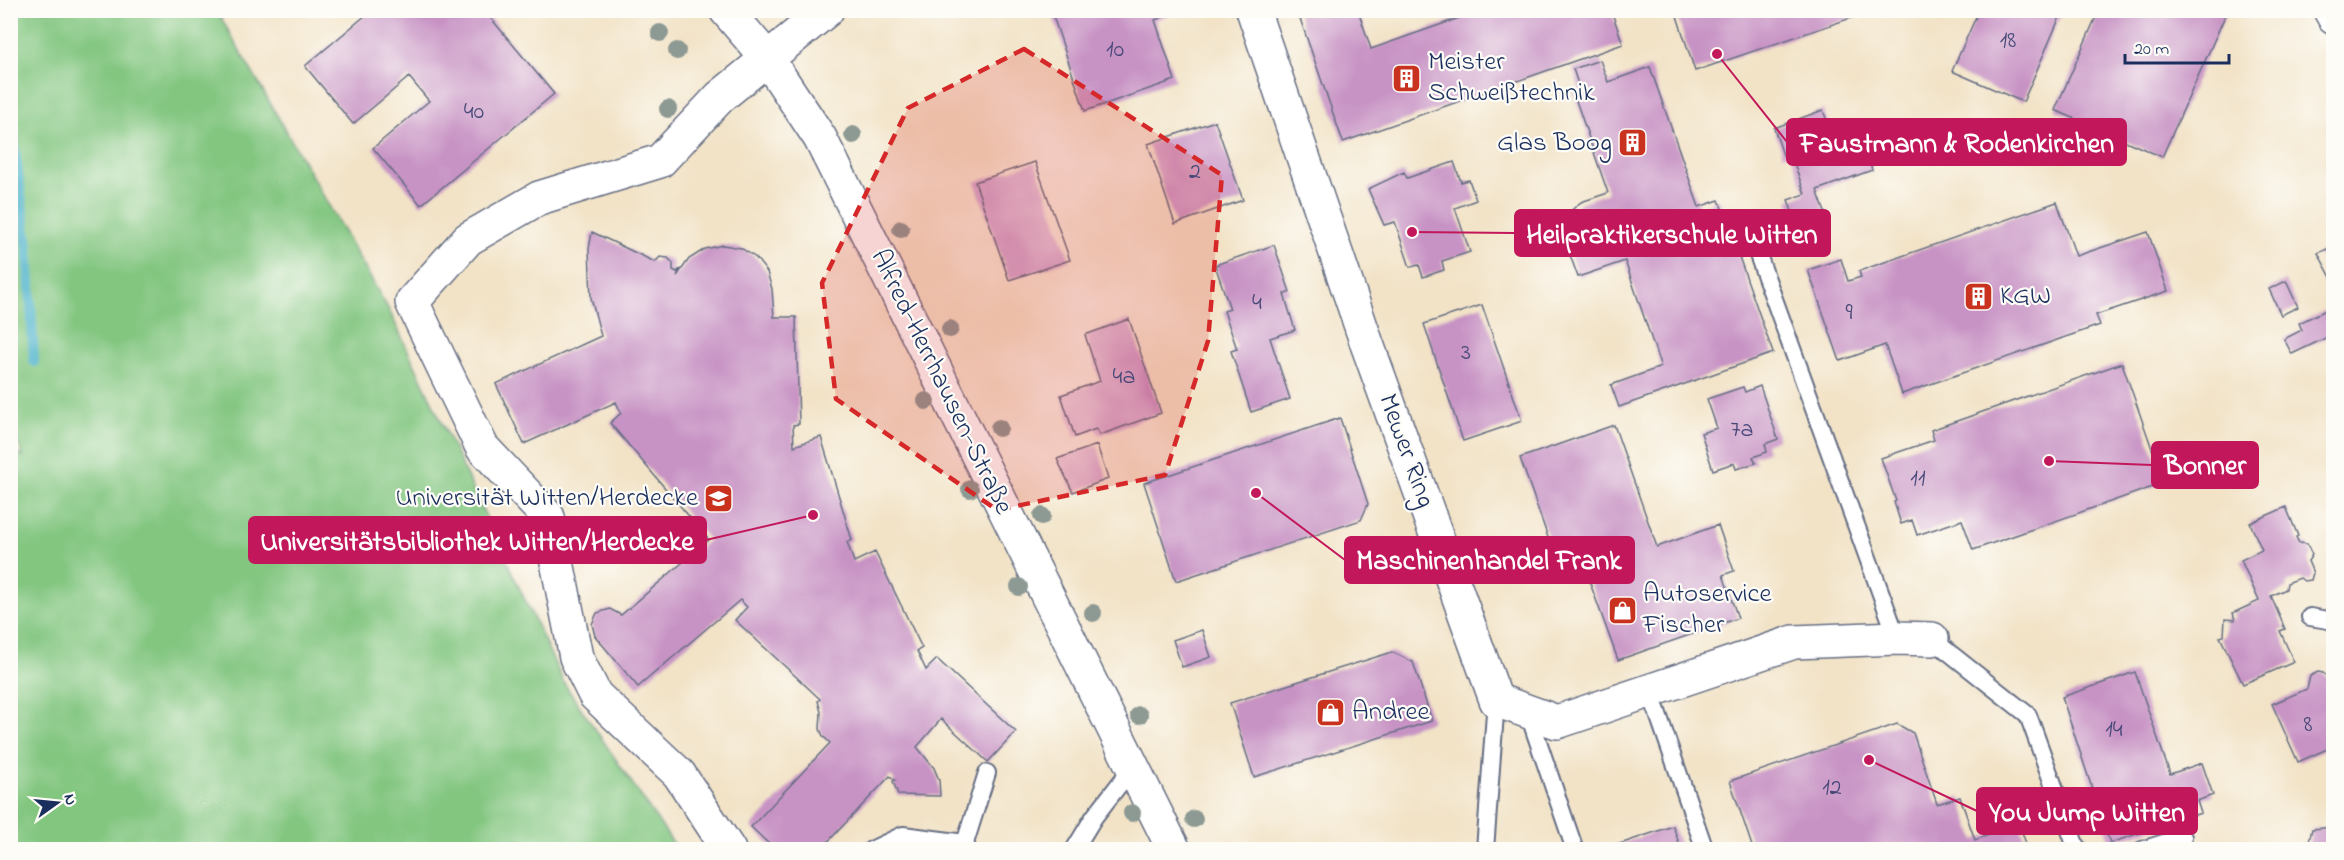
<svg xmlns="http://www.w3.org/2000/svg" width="2344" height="860" font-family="'Indie Flower',sans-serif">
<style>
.green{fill:#82c680;stroke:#4e7a6f;stroke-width:1.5}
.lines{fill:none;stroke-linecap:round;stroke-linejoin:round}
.stream{stroke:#4db3cc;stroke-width:10}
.building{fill:#c793c4}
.service-casing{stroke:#666e83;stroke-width:20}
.minor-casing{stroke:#666e83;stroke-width:36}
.service{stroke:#fff;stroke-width:16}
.minor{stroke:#fff;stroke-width:33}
.tree{fill:#8d9993}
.marked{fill:#d62828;fill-opacity:0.2;stroke:#d62828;stroke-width:4.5;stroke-dasharray:12 8;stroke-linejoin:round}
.labels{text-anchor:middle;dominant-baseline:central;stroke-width:4.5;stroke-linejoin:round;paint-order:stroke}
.number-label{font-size:24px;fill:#464878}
.poi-label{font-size:27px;fill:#1b2f5e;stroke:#fdfcf7;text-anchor:start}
.street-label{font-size:27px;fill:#1b2f5e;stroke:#fdfcf7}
.leader{fill:none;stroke:#c2185b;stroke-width:2}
.callout-dot{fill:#c2185b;stroke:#fdfcf7;stroke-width:2}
.callout{fill:#c2185b;stroke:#c2185b;stroke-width:2}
.callout-label{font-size:28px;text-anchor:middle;font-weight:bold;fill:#fff}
</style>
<rect width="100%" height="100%" fill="#fdfcf7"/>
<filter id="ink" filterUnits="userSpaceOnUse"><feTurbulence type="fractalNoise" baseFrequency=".0167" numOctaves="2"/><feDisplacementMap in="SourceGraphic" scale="12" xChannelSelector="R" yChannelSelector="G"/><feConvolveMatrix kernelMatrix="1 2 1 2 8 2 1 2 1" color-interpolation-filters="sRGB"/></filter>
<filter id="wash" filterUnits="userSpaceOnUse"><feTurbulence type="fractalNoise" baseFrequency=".008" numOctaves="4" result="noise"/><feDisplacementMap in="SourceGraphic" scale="24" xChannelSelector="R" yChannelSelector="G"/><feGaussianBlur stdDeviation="1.35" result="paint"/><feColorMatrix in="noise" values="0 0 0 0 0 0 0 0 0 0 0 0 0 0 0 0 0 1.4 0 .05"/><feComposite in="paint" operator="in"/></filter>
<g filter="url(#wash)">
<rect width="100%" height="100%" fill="#f2e3c7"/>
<!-- green -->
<path class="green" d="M11,10L217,11L389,310L565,685L677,849H11V453L23,456L13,431L10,430Z"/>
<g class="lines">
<!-- stream -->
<path class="stream" d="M10,115L28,247L34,362"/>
</g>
<g id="blocks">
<!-- building -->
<path class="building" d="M372,10H484L554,94L421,205L373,148L429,101L409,77L353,124L305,66Z
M1051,10H1181L1155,20L1175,80L1085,111Z
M1297,10H1358L1371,49L1482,10H1611L1623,44L1343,142Z
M1675,10H1857V16L1695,71Z
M1979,10H2063L2023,102L1952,71Z
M2099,10H2213L2225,16L2162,157L2055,110Z
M1600,60L1608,82L1650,67L1699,207L1719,200L1773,353L1619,407L1611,385L1661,367L1625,261L1578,277L1558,222L1581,202L1608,193L1573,92L1580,90L1573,69Z
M1823,110L1835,142L1859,133L1865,151L1870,153L1873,163L1871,167L1872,170L1817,190L1827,218L1798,228L1788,200L1805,194L1790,152L1783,155L1774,128Z
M1215,121L1243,200L1175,224L1148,144Z
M1035,162L1070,260L1009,280L975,182Z
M1454,162L1461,182L1469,180L1476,200L1455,208L1470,252L1442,261L1444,270L1423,277L1419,265L1410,267L1395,222L1384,225L1368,189L1404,172L1407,178Z
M2057,202L2076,256L2148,232L2168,291L2096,315L2100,325L1902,394L1885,345L1840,361L1808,270L1841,259L1848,281L1861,277L1859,271Z
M592,232L655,262L660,257L668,258L673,263V270L677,272L680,269L677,276L689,259L705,249L723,245L741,248L756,258L767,272L772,289L774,317H796L799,424L793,425L794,446L821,437L852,540L847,542L854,562L875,552L922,648L917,651L926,670L937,659L1016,732L988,762L941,719L917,747L934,768L939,780L940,796L898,795L893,781L895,780L890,776L821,849H767L771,846L751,827L830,743L823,736L820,729L821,712L818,701L820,699L735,620L747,607L740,600L638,687L595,636L592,624L597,613L610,609L621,615L709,540L610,423L621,413L616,402L524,444L496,384L601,336L591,298L589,249Z
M1274,245L1290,292L1284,294L1295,330L1270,338L1290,399L1251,412L1231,351L1237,349L1224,311L1230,309L1215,265Z
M2334,246V278L2332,279L2318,253Z
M2286,281L2298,307L2281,315L2269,289Z
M1482,305L1522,421L1463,441L1424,324Z
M2330,308L2334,315V334L2292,354L2284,339L2302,330L2299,323Z
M1129,319L1161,413L1100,435L1096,429L1075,437L1061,395L1100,381L1085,335Z
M2122,363L2164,483L1973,550L1962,520L1917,535L1912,520L1901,524L1894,502L1896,501L1881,458L1934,440L1931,430Z
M1760,386L1778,439L1765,444L1767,452L1753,457L1756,463L1736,469L1734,463L1713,470L1701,433L1717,428L1707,399L1743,387L1745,392Z
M1340,418L1368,504L1361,520L1176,581L1144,483Z
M1614,425L1657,547L1718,525L1734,571L1723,575L1738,618L1618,660L1586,572L1563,580L1520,458Z
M1097,445L1108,479L1073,492L1057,459Z
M2286,507L2298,536L2296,537L2299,543L2307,544L2312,555L2308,561L2313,573L2311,580L2304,581L2300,578L2287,583L2286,589L2271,596L2285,629L2280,631L2294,662L2243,684L2220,637L2224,636L2225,619L2235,620L2233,613L2259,601L2241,560L2262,550L2250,523Z
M1202,630L1211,657L1182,667L1173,640Z
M1392,652L1413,662L1432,721L1254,777L1230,703Z
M2135,672L2170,774L2202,763L2213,795L2197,801L2201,813L2110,843L2062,697Z
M2318,672L2323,673L2330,679L2334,677V746L2298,762L2272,704L2307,689L2310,676Z
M1897,724L1913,733L1937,804L1960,797L1975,840L2019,824L2028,849H1753L1730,781Z
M1673,826L1681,849H1605Z
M2334,827V849H2307L2312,829Z"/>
</g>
</g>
<g filter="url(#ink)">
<use href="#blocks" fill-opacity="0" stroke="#666e83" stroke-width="1.5"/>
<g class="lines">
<defs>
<path id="service" d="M1749,230L1897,638
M2310,617L2334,621
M1932,639L2028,715L2076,847L2080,850
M1650,691L1705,850
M1528,712L1575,850
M871,850L903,835L965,843L968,850
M966,850L965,843L987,773
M1074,850L1094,817L1132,768
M1485,850L1496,700
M2142,850L2183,837"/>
<path id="minor" d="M726,10L767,58L820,138L1174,850
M1253,10L1367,344L1496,700L1557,722L1794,642L1897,638L1932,639
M2330,10L2334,17
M729,850L679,774L595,695L576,657L548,517L482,447L412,302L468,239L539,198L660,161L720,97L827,10"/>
</defs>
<!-- service casing -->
<use href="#service" class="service-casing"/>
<!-- minor casing -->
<use href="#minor" class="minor-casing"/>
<!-- service -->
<use href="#service" class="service"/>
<!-- minor -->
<use href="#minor" class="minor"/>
</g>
<!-- trees -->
<g class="tree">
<circle cx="660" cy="33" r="9"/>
<circle cx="677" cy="51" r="9"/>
<circle cx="668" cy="109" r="9"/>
<circle cx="853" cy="135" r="9"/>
<circle cx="901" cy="229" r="9"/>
<circle cx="950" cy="329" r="9"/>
<circle cx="926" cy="401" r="9"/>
<circle cx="999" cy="428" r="9"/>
<circle cx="970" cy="489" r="9"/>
<circle cx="1042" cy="516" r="9"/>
<circle cx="1019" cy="587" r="9"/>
<circle cx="1093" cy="613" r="9"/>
<circle cx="1139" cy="715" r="9"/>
<circle cx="1132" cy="813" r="9"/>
<circle cx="1194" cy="819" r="9"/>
</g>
</g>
<!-- marked area -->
<path class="marked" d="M1024,49L1222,175L1208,341L1165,475L997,510L836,399L822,283L908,108Z"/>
<!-- icons -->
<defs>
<symbol id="building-square" viewBox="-11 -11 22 22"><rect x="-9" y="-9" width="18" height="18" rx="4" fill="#c8321e" stroke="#fdfcf7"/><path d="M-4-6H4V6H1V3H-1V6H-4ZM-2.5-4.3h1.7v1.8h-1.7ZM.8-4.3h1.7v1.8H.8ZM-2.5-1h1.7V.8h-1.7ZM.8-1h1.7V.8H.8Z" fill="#fff"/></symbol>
<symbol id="university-square" viewBox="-11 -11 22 22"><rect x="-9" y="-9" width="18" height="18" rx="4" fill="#c8321e" stroke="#fdfcf7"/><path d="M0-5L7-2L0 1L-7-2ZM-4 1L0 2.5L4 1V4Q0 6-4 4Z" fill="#fff"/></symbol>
<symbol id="shop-square" viewBox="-11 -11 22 22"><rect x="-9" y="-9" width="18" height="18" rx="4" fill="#c8321e" stroke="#fdfcf7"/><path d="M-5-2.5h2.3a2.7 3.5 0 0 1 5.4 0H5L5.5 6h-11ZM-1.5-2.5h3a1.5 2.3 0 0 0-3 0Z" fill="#fff"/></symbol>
</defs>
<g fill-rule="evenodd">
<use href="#building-square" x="1390" y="62" width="33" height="33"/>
<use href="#building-square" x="1616" y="126" width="33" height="33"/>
<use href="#building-square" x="1962" y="280" width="33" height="33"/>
<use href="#university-square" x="702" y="482" width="33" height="33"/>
<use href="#shop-square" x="1606" y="594" width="33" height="33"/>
<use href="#shop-square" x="1314" y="696" width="33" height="33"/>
</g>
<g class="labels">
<!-- number labels -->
<g class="number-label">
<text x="2008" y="41">18</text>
<text x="1115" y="50">10</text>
<text x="474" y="112">40</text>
<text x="1195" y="172">2</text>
<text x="1257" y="303">4</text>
<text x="1849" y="313">9</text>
<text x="1466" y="353">3</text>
<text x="1124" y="377">4a</text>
<text x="1742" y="430">7a</text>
<text x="1918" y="479">11</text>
<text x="2308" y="725">8</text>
<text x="2114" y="730">14</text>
<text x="1832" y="788">12</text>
</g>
<!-- poi labels -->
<g class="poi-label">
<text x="1428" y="62">Meister<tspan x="1428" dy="31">Schweißtechnik</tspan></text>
<text x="1612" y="143" text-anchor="end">Glas Boog</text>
<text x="2000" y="296">KGW</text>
<text x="698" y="498" text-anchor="end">Universität Witten/Herdecke</text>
<text x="1643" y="594">Autoservice<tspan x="1643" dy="31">Fischer</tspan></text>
<text x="1352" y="712">Andree</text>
</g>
<!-- street labels -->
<g class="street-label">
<text transform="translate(941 382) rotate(64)">Alfred-Herrhausen-Straße</text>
<text transform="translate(1406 451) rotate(70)">Mewer Ring</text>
</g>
</g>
<!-- callouts -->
<path class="leader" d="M1717 54L1787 142M1412 232L1515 233M2049 461L2152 465M813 515L706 540M1256 493L1345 560M1869 760L1977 811"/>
<g class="callout-dot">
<circle cx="1717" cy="54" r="6"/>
<circle cx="1412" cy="232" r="6"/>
<circle cx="2049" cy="461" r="6"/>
<circle cx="813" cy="515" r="6"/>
<circle cx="1256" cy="493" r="6"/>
<circle cx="1869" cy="760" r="6"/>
</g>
<g class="callout">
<rect x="1787" y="119" width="339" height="46" rx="6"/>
<rect x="1515" y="210" width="315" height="46" rx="6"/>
<rect x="2152" y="442" width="106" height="46" rx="6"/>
<rect x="249" y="517" width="457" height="46" rx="6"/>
<rect x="1345" y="537" width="289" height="46" rx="6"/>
<rect x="1977" y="788" width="220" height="46" rx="6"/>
</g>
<g class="callout-label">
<text x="1957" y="152">Faustmann &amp; Rodenkirchen</text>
<text x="1672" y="243">Heilpraktikerschule Witten</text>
<text x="2205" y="474">Bonner</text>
<text x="477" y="550">Universitätsbibliothek Witten/Herdecke</text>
<text x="1489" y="569">Maschinenhandel Frank</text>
<text x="2087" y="821">You Jump Witten</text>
</g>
<!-- margin -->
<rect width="2344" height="860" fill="none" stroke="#fdfcf7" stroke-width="36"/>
<!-- north arrow -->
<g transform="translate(57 803) rotate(75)" stroke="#fdfcf7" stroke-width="4.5" paint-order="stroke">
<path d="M0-4.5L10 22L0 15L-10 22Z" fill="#1b2f5e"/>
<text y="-9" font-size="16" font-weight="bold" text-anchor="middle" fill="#1b2f5e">N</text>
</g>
<!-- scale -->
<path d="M2125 54v9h104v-9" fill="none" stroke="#1b2f5e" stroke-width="3"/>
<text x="2134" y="54" font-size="18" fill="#1b2f5e" stroke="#fdfcf7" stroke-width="4.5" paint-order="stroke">20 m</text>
</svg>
